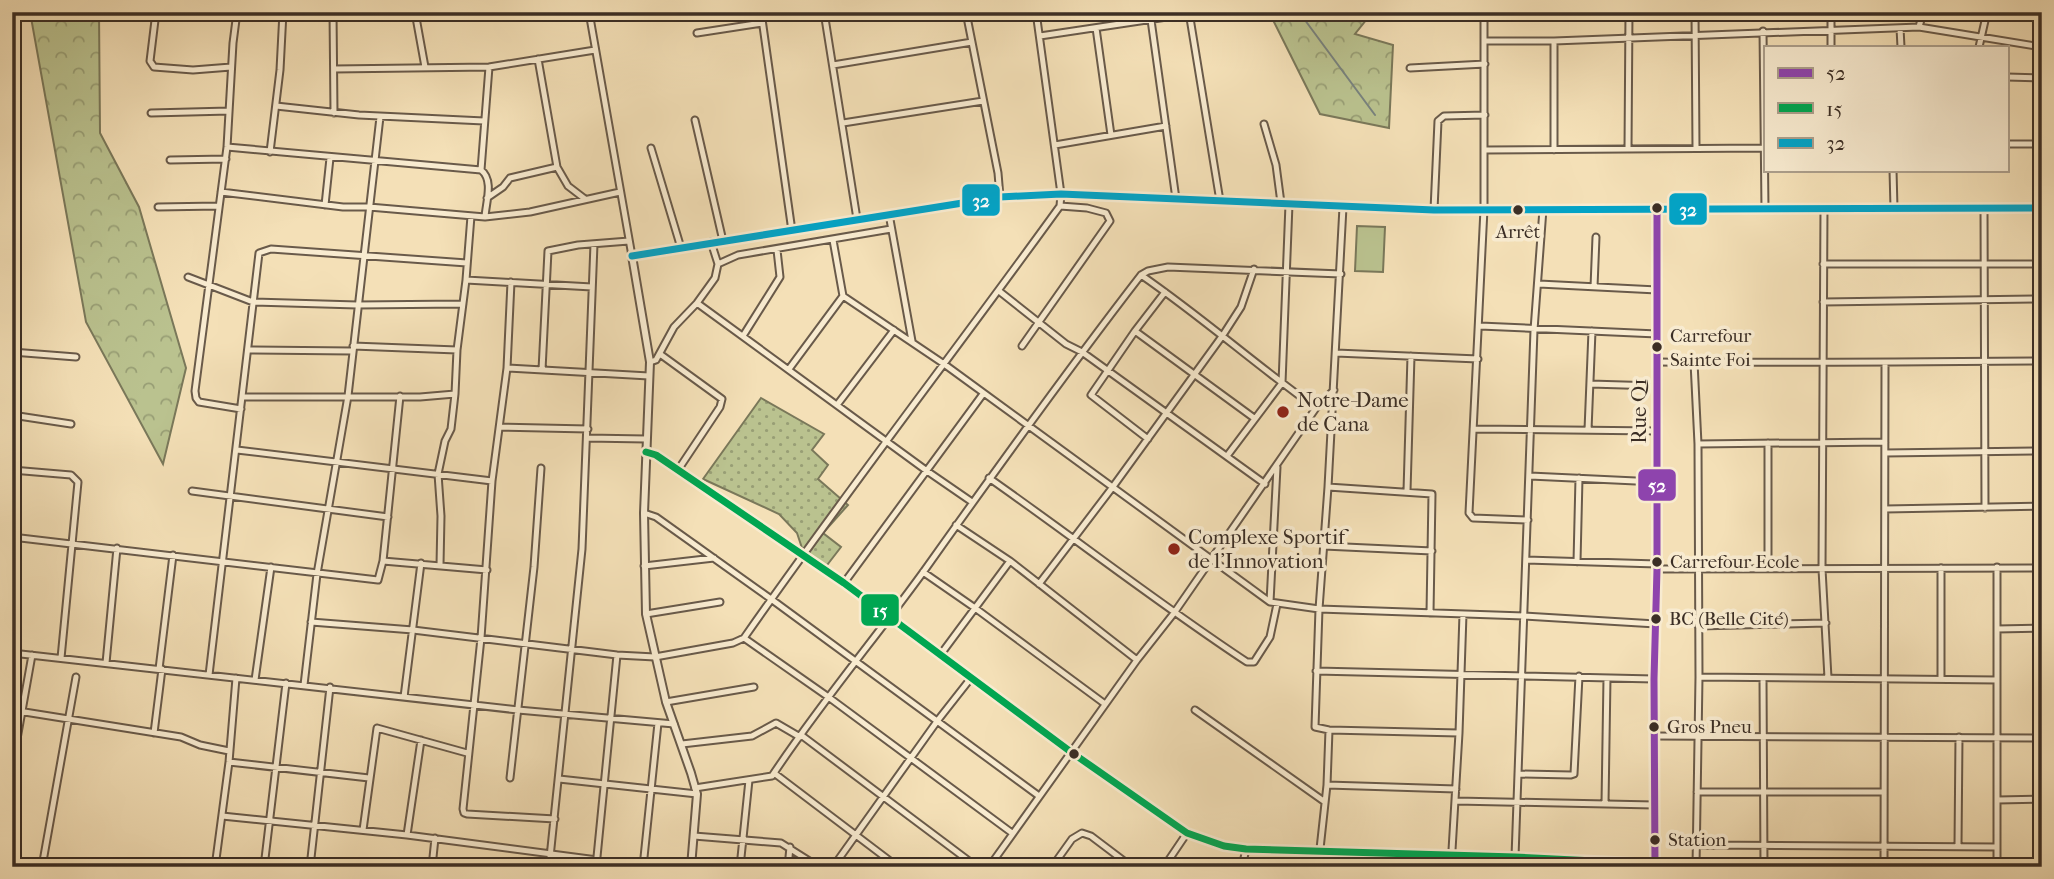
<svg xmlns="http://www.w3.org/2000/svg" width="2054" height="879" font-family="'IM FELL French Canon',serif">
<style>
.forest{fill:url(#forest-crowns);stroke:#7a785a;stroke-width:2}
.park{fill:url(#park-dots);stroke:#7a785a;stroke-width:2}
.garden{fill:#bac28f;stroke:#7a785a;stroke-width:2}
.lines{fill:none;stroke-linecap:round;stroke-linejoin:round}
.stream{stroke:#78827e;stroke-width:2}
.minor-casing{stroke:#695a4a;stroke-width:9}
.tertiary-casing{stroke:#695a4a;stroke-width:10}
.minor{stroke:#f8ebd0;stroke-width:5}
.tertiary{stroke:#f8ebd0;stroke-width:6}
.bus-1-casing{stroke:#f8ebd0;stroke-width:12}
.bus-2-casing{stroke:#f8ebd0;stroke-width:12}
.bus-3-casing{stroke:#f8ebd0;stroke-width:12}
.bus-1{stroke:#8e44ad;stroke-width:7}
.bus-2{stroke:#00a651;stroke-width:7}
.bus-3{stroke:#03a3c6;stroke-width:7}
.bus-dot{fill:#3b2e25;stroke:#f8ebd0;stroke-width:2.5}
.poi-dot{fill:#8f2418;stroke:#f8ebd0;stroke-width:2.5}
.labels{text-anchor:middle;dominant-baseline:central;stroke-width:7;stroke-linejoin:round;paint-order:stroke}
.bus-label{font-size:19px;fill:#3b2e25;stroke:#f8ebd0;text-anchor:start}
.poi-label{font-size:21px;fill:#3b2e25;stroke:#f8ebd0;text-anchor:start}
.street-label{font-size:21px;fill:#3b2e25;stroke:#f8ebd0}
.line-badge{stroke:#f8ebd0;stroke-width:2.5}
.badge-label{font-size:19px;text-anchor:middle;font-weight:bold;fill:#fff}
</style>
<defs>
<pattern id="forest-crowns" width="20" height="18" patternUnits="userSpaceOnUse" patternTransform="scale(1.75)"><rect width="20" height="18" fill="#bac28f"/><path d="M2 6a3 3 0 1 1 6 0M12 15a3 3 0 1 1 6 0" fill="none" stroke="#989e75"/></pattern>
<pattern id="park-dots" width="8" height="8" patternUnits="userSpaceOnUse" patternTransform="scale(1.75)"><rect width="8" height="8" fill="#bac28f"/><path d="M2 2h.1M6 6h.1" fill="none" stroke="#989e75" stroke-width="1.8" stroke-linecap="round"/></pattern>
</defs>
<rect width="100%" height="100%" fill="#f4e0b7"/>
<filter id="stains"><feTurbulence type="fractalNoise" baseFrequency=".00286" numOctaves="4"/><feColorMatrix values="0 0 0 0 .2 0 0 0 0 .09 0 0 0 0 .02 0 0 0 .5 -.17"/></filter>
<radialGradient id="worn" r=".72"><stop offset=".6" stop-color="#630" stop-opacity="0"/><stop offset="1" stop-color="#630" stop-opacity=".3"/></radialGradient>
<!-- forest -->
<path class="forest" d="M30,12H99L100,133L139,207L186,368L163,464L86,322Z
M1269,12H1379L1367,19L1355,34L1393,45L1389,128L1320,114Z"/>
<!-- park -->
<path class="park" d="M761,398L824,434L812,450L828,465L818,479L848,505L823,533L841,547L824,569L806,560L797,533L779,514L703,479Z"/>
<!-- garden -->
<path class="garden" d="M1357,226L1385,227L1383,272L1355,271Z"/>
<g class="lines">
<!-- stream -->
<path class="stream" d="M988,12L989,19
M1299,12L1375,115"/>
<defs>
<path id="minor" d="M156,12L150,61L154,67L193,70L231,67
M237,12L233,43L227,147L195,391L196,398L199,402L241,409
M333,12L334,113
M415,12L425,67
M589,12L632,256
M761,12L792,231
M824,12L857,219
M966,12L998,173L1000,197
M1189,12L1220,201
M1484,12V209L1469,513L1473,518L1528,520
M1695,12L1696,148
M1831,12V47
M1151,20L1176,199
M1919,27L1923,12
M1096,28L1111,135
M1900,28L1901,47
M1763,31L1765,209
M697,33L762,23
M1040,36L1200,12
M1485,41H1554L1919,27L2042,47
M1979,47L1987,12
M538,59L557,167L568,186L585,199
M833,65L972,42
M1410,68L1485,64
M334,69L489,67L595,50
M2007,77L2042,78
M276,106L359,115L484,121
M151,113L229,111
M695,120L723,241
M843,123L983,101
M1264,124L1276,165L1281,203
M2007,144H2042
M1055,145L1166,126
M227,147L481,170C494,180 486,202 485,217
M651,148L681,248
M1628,149L1629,12
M1486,150L1765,148
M1554,150V41
M270,152L280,70L283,12
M170,160L226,159
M481,170L489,67
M1893,170L1894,208
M221,192L343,207H369L485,217L530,212L620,192
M487,198L503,187L510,178L557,167
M325,205L330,158
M158,207L218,206
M1343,207L1328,487L1319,609L1315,727L1329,730L1459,733
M1824,208L1822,569L1828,678
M1984,208L1985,508
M1434,210L1438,121L1444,116L1485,115
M889,214L912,341
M833,240L843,296L944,364L1270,602L1319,609L1524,616L1656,624
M718,264L738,255L891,229
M1823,264H2042
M1141,275C1202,317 1256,365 1316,408
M188,277L253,302L357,305L463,304
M466,280L592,287
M511,282L507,368L492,481L481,638L463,809L464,813L467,814L555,819
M1539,284L1657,290
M1594,287L1596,237
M999,291L1066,344L1082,352L1265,484
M1165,292L1135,331L1254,418
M1823,302L2042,299
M697,303L927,471L972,502
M1480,326L1657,334
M1135,331L1091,395L1148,439
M743,336L780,277L777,250
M353,346L457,350
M1022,346L1110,221L1106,213L1087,208L1060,206
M249,350L352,351
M12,352L76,357
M1336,353L1478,359
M660,354L722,399L720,407L678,470
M2040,361L2041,451
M650,362L656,360L674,327L697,303L715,278L718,264L711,242
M1657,362C1785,363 1913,362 2042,361
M1694,362L1698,444L1699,677L1696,867
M507,368L649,376
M789,369L843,296
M542,370L548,251L578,245L629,241
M1590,384L1657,386
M243,397H420L455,394
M837,405L894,330
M12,415L71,424
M500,427L588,429
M1473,429L1656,431
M1588,430L1592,331
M587,438L646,439
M1768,443V569
M1698,444L1885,442
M237,450L492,481
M646,452L656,455L844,583L1071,752L1187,833L1224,846L1246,849L1515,857L1655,864
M1885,453L2042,451
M1227,456L1282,383L1289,204
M12,470L71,475L78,482L61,658
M1530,476L1657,482
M989,478C1076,539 1159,604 1247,662H1254L1270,637L1277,604
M1328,487L1432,494L1430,613
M192,491L388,517
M1407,491L1411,356
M1885,509L2042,506
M644,513L656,517L771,599L1039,796
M956,525L1010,561L1137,660
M12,537L378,580L383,561L400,396
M1324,546L1432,551
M1526,560L1657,564
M383,561L487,570
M1577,562L1579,478
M440,565L441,516L438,474L445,441L451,429L455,394L457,350L466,280L471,216
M644,566L714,558
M1657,569L2042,568
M923,572L975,608L1105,704
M844,583L983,394
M1039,584L1112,488L1223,335L1241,307L1254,269
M1270,602L1277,467
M646,614L720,602
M311,622L413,630L617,655L655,657L733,643L744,638C846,492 956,350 1060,206L1061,194L1036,12
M1698,626L1826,623
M1997,629L2042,628
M744,638L827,696L1012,833
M12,653L518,710L674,724
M941,654L1010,561
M106,663L117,548
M159,669L173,555
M1316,671L1654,679
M209,675L259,253L271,249L467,263
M1699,677L1997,680
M1763,678L1764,867
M1941,679V568
M255,680L271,567
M304,685L317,574L348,396L380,117
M404,697L421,563
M666,702L754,687
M12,710L181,737L200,745L229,751
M1195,710L1325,802
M154,733L162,669
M801,735L977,867
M1654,736L2042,738
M682,744L752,736L776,723L800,737
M229,762L369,778
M12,767L32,655
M774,773L898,867
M1519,774L1571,775L1574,774L1579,676
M510,778L534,567L541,468
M559,779L697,794
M1327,785L1456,789
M695,788L772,776C819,705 874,640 924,571C995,471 1066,372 1141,275L1148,271L1168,267L1341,274
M1697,792H1884
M1998,800L2042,799
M1456,801L1654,805
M1605,804L1607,678
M222,816L407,835L643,866
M363,830L377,728L467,753
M407,835L421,740
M694,836L781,843L819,867
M1696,845L1996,847
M1958,846L1959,737
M1515,857L1534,330L1543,209
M42,867L76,677
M215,867L229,762L236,678
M264,867L286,683
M310,867L330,687
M432,867L435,838
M549,867L582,549L594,244
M596,867L617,655
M643,867L658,723
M740,867L749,780
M788,867L790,847
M833,867L938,720L971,678
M989,867L1137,660L1174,613L1316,408L1334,390
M1052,867L1072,839L1082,833L1091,836L1132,867
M1164,867L1187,833
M1242,867L1246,849
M1318,867L1327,785L1329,730
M1451,867L1459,733L1463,614
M1884,867L1885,363
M1997,867V567"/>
<path id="tertiary" d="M691,867L697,794L691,773L666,702L646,614L644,513L650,362L632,256L1000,197L1061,194L1434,210L2042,208
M1655,867L1654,679L1657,569V208"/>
</defs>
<!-- minor casing -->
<use href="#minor" class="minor-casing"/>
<!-- tertiary casing -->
<use href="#tertiary" class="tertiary-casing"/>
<!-- minor -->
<use href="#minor" class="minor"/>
<!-- tertiary -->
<use href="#tertiary" class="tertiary"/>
<defs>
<path id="bus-1" d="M1655,867L1654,679L1657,569V208"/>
<path id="bus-2" d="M646,452L656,455L844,583L1071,752L1187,833L1224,846L1246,849L1515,857L1655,864"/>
<path id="bus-3" d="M632,256L1000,197L1061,194L1434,210L2042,208"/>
</defs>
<!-- bus-1 casing -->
<use href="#bus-1" class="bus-1-casing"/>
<!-- bus-2 casing -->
<use href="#bus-2" class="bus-2-casing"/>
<!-- bus-3 casing -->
<use href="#bus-3" class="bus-3-casing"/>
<!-- bus-1 -->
<use href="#bus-1" class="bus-1"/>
<!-- bus-2 -->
<use href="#bus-2" class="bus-2"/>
<!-- bus-3 -->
<use href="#bus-3" class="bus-3"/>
</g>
<!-- markers -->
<g class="bus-dot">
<circle cx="1657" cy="208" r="6"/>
<circle cx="1518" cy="210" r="6"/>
<circle cx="1657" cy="347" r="6"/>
<circle cx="1657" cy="562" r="6"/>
<circle cx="1656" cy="619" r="6"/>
<circle cx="1654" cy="727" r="6"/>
<circle cx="1074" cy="754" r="6"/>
<circle cx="1655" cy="840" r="6"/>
</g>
<g class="poi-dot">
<circle cx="1283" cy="412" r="7"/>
<circle cx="1174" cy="549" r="7"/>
</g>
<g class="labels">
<!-- bus labels -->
<g class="bus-label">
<text x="1518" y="232" text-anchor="middle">Arrêt</text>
<text x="1670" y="336">Carrefour<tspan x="1670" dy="24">Sainte Foi</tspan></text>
<text x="1670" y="562">Carrefour Ecole</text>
<text x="1669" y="619">BC (Belle Cité)</text>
<text x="1667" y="727">Gros Pneu</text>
<text x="1668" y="840">Station</text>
</g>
<!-- poi labels -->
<g class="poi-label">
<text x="1297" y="400">Notre-Dame<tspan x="1297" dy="24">de Cana</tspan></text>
<text x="1188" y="537">Complexe Sportif<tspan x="1188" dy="24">de l'Innovation</tspan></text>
</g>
<!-- street labels -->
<g class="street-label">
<text transform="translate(1639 411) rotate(-90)">Rue Q1</text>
</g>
</g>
<g class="line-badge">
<rect x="961" y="183" width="40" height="34" rx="7" fill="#03a3c6"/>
<rect x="1668" y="192" width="40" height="34" rx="7" fill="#03a3c6"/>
<rect x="1637" y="468" width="40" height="34" rx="7" fill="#8e44ad"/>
<rect x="860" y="593" width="40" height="34" rx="7" fill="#00a651"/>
</g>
<g class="badge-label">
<text x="981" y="207">32</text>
<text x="1688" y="216">32</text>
<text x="1657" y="492">52</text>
<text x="880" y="617">15</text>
</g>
<!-- margin -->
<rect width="2054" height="879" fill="none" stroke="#f4e0b7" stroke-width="42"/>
<rect x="14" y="14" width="2026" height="851" fill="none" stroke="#3b2e25" stroke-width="3.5"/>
<rect x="21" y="21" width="2012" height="837" fill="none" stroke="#3b2e25" stroke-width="2"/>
<!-- legend -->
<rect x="1764" y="46" width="245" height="126" fill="#f8ebd0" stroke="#ac9f8c" stroke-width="2"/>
<rect x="1778" y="68" width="35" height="10" fill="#8e44ad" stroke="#ac9f8c" stroke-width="2"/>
<text x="1826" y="80" font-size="21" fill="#3b2e25">52</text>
<rect x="1778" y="103" width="35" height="10" fill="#00a651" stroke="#ac9f8c" stroke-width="2"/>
<text x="1826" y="116" font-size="21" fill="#3b2e25">15</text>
<rect x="1778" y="138" width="35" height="10" fill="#03a3c6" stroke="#ac9f8c" stroke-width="2"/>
<text x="1826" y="150" font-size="21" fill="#3b2e25">32</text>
<rect width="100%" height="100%" filter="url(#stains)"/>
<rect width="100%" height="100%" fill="url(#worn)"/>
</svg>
